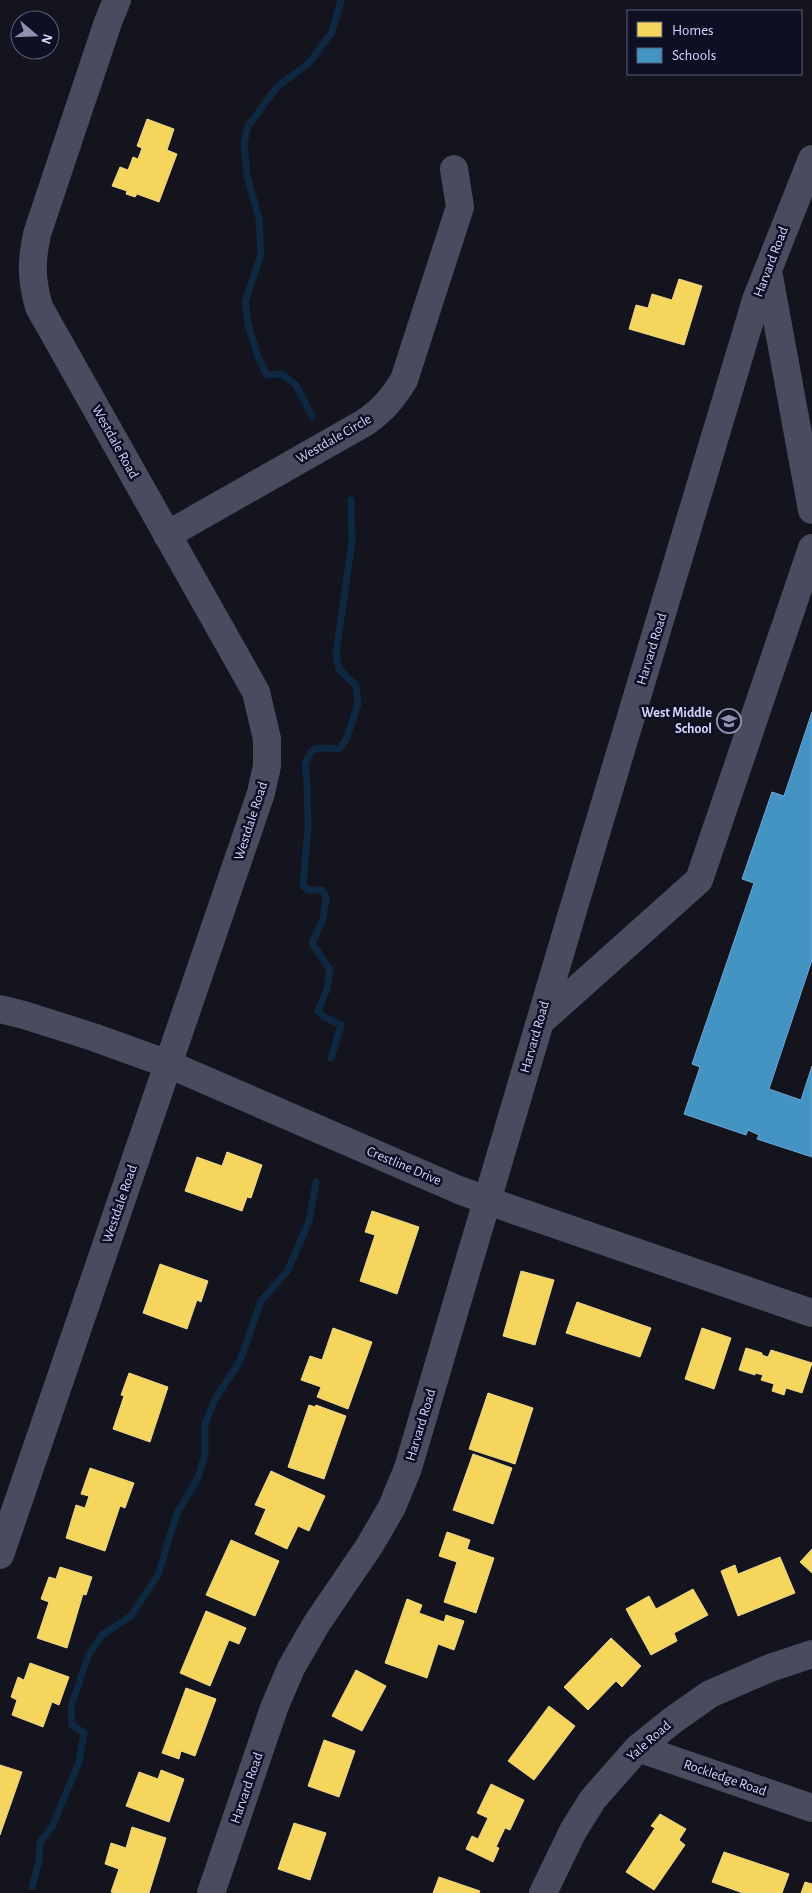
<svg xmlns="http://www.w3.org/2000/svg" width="812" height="1893" font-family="'Alegreya Sans',sans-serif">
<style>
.homes{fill:#f6d55c;stroke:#ebd58d}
.schools{fill:#4393c3;stroke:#6ea7d5}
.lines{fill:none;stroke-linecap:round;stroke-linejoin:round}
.stream{stroke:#0e2841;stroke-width:7}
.minor{stroke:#494b5f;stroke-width:28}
.labels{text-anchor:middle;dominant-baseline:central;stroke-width:5;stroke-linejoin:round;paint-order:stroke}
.street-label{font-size:14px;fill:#d2d5fe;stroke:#0f0f23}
.poi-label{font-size:14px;font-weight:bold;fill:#d2d5fe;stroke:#0f0f23;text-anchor:end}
</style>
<rect width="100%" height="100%" fill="#14141e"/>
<!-- homes -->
<path class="homes" d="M147,119L174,129L167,150L177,154L159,202L137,194L135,197L126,194L127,191L112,186L120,167L128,170L133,157L138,159L142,148L137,146Z
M679,279L702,286L684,345L629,329L636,305L648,308L652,294L672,300Z
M227,1152L262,1165L251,1198L247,1197L242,1211L185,1191L197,1157L222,1166Z
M372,1211L419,1227L397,1294L360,1281L375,1235L365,1232Z
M160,1264L208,1281L201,1302L197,1300L187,1329L143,1313Z
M521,1271L554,1280L535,1345L503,1336Z
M577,1302L651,1328L640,1357L566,1333Z
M333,1328L372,1342L348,1409L317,1397L321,1387L301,1380L310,1356L322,1360Z
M702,1328L731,1338L714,1389L685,1379Z
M746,1348L762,1353V1355L768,1357L771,1350L812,1363L802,1393L786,1388L784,1395L772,1391L774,1384L761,1380L763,1375L755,1373V1375L739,1370Z
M129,1373L168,1387L150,1442L113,1429L124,1396L121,1395Z
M488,1393L533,1408L515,1464L469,1449Z
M309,1405L315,1407L316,1405L346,1416L324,1479L288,1467Z
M473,1454L512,1468L493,1524L453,1510Z
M90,1468L134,1483L125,1508L120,1506L105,1551L66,1538L76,1505L85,1508L89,1496L81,1494Z
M271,1471L325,1496L309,1531L298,1526L287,1549L255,1534L266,1509L255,1505Z
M447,1532L470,1540L467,1549L494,1558L476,1613L444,1602L457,1562L439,1556Z
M231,1540L279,1561L255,1616L206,1595Z
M812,1549V1573L800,1562Z
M780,1557L795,1593L738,1616L721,1571L735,1565L738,1574Z
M60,1567L92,1577L86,1595L83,1594L67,1648L37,1638L49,1602L41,1599L49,1577L56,1579Z
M693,1589L708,1615L674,1633L677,1641L651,1655L626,1609L649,1596L656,1609Z
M407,1599L422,1605L419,1613L444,1622L446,1615L464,1621L454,1650L438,1644L427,1678L385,1663Z
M206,1611L246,1628L239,1644L229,1640L210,1686L180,1673Z
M611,1638L641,1666L622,1687L616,1681L588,1710L564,1687Z
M30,1663L69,1677L59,1705L52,1702L43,1727L12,1715L17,1700L11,1697L18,1677L24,1680Z
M356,1670L386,1686L362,1731L332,1716Z
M186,1688L216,1699L195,1756L181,1751L179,1759L162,1753Z
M549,1706L575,1726L534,1780L508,1761Z
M324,1740L355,1751L339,1797L308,1786Z
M0,1765L22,1772L0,1835Z
M161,1770L184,1779L169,1822L126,1806L139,1772L158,1779Z
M491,1784L524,1800L510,1830L505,1828L496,1847L499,1848L493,1862L466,1849L472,1836L478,1839L488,1818L477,1813Z
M660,1814L686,1829L679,1840L685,1845L654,1890L626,1872L655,1828L651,1826Z
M294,1823L326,1833L310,1880L278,1869Z
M132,1827L166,1838L149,1893H115L111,1892L119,1869L105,1864L111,1843L126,1848Z
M724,1852L789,1874L782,1893H743L712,1882Z
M439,1877L480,1891L479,1893H433Z
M805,1882L812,1884V1893H801Z"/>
<!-- schools -->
<path class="schools" d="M812,712V960L769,1089L801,1100L812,1066V1157L757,1139L759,1135L748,1130L746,1135L684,1114L700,1067L692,1064L754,883L742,879L772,792L784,796Z"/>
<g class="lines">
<!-- stream -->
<path class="stream" d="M312,416L296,385L282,374L267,375L258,357L248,324L245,302L261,254L259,218L247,176L244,143L248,126L277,87L309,63L332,32L341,0
M331,1058L341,1025L324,1017L318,1011L327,989L330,970L312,943L323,919L326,898L322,890H308L303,886L308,827L307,783L305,764L312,750L322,748L339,749L346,740L358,704L356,686L339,669L336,654L352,541L351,500
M32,1887L39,1861L40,1842L52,1827L79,1762L84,1733L72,1725L71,1707L88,1656L102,1635L131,1616L158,1575L177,1513L198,1478L205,1454V1424L215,1399L240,1361L261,1301L288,1270L309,1221L316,1182"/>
<!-- minor -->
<path class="minor" d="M768,271L812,510
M167,535L364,423C382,411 393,398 404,380L460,207L454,169
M0,1009L24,1015L93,1037L168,1064L459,1190L514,1210L812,1313
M540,1022L699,880L812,548
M0,1555L261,793L267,766V739L256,692L39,307C31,278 31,263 37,234L108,22L117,0
M638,1748L812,1808
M211,1893L274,1708L291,1668L317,1623L370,1545L392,1507L408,1468L573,910L756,300L812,159
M543,1893L573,1831L593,1799L638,1748L673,1720L710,1694L770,1668L812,1654"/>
</g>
<!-- icons -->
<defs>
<symbol id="school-ring" viewBox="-11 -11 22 22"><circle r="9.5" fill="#0f0f23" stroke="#9091b0" stroke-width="1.5"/><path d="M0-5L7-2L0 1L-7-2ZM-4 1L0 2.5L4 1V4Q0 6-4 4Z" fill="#9091b0"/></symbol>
</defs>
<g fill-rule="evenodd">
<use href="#school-ring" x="715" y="707" width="28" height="28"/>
</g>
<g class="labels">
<!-- street labels -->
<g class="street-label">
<text transform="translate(771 262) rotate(-69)">Harvard Road</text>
<text transform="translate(334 439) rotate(-30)">Westdale Circle</text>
<text transform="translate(115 442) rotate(61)">Westdale Road</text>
<text transform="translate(652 649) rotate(-73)">Harvard Road</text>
<text transform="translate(251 821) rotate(-72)">Westdale Road</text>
<text transform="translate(535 1037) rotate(-74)">Harvard Road</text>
<text transform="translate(404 1166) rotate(23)">Crestline Drive</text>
<text transform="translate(120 1204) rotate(-71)">Westdale Road</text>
<text transform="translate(421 1425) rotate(-73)">Harvard Road</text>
<text transform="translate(649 1741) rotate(-41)">Yale Road</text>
<text transform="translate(725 1778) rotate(19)">Rockledge Road</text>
<text transform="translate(247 1788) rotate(-71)">Harvard Road</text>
</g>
<!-- poi labels -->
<g class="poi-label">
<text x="712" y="713">West Middle<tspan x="712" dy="16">School</tspan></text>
</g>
</g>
<!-- legend -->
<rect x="627" y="10" width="175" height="65" fill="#0f0f23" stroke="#5d5e7b"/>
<rect x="637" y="22" width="25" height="15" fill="#f6d55c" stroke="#5d5e7b"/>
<text x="672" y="35" font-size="15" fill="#d2d5fe">Homes</text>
<rect x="637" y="48" width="25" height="15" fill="#4393c3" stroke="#5d5e7b"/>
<text x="672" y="60" font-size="15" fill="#d2d5fe">Schools</text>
<!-- north arrow -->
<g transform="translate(35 35) rotate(109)"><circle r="24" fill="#0f0f23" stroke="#5d5e7b"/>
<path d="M0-4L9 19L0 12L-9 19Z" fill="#9091b0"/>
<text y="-8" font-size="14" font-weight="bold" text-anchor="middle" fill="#d2d5fe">N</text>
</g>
</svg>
